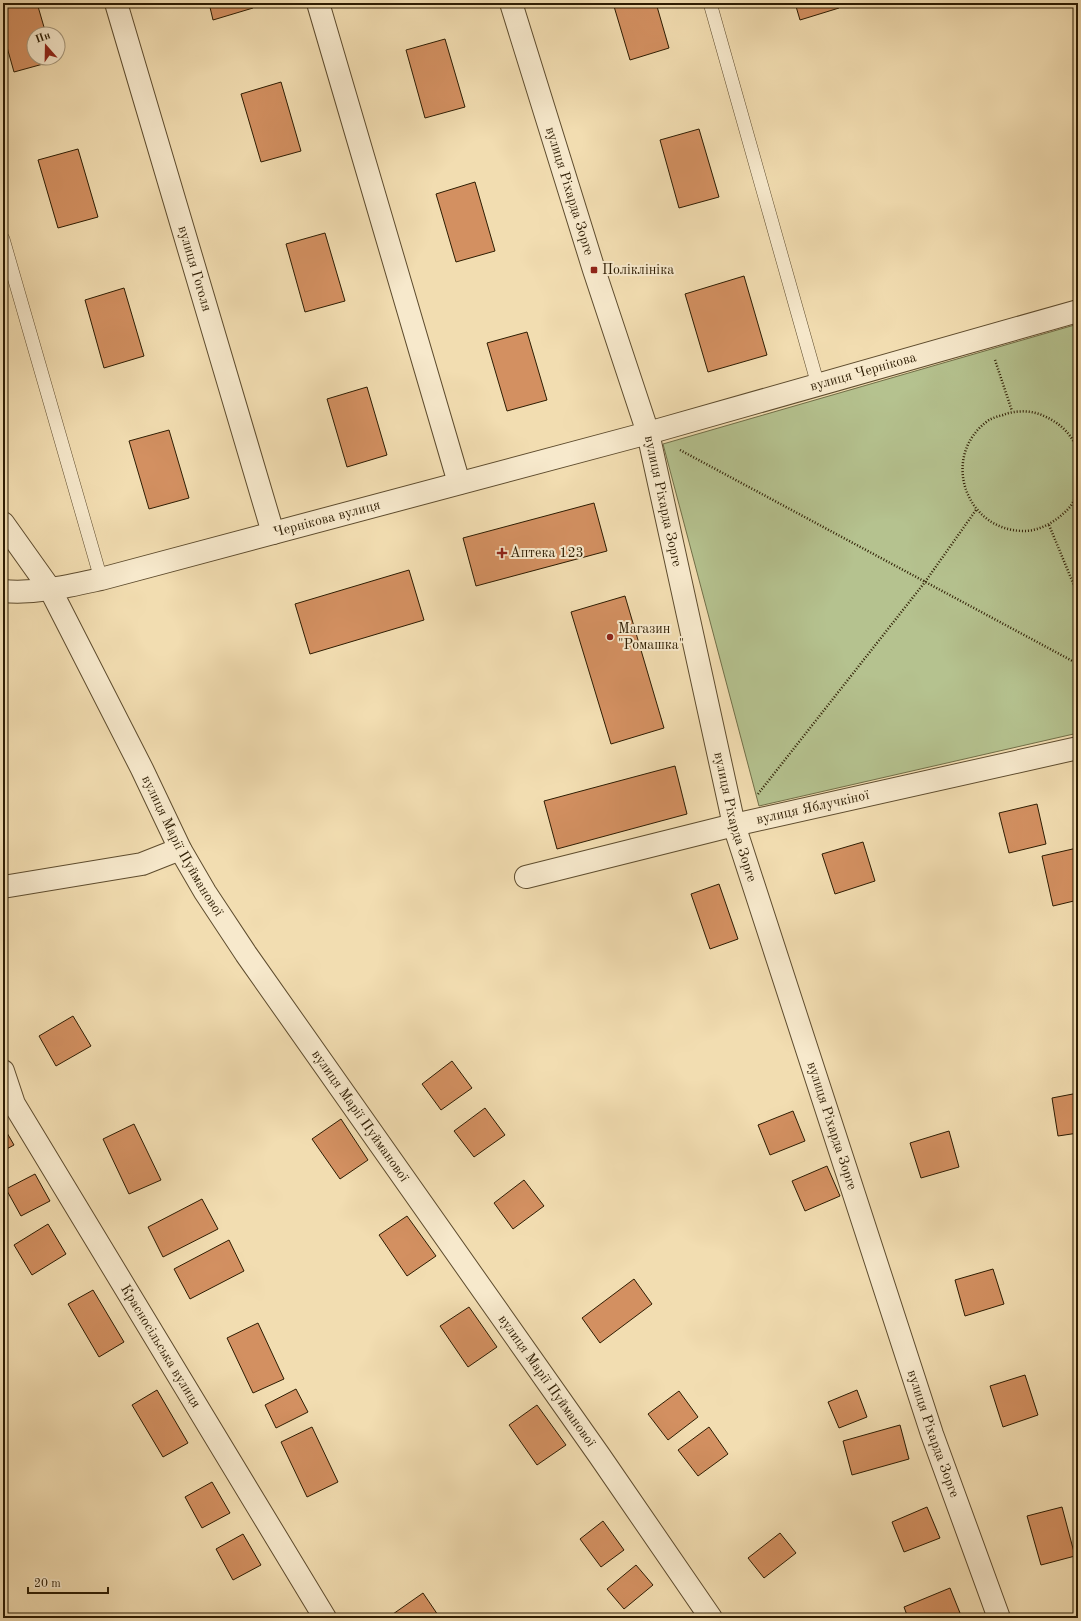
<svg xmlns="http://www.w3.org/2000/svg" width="1081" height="1621" font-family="'Old Standard TT',serif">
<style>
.green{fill:#b5c28f;stroke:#716f48}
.building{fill:#d39061;stroke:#2d1c02}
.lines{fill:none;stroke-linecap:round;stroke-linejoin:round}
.service-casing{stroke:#5e4c2e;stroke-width:14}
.minor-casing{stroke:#5e4c2e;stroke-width:24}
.tertiary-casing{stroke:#5e4c2e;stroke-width:24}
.path{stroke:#2d1c02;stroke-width:2.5;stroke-dasharray:1 2;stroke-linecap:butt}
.service{stroke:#f7e9cc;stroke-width:13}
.minor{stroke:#f7e9cc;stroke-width:22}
.tertiary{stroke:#f7e9cc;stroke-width:22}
.poi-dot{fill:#8f2418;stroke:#f7e9cc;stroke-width:1.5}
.labels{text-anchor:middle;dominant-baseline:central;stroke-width:4;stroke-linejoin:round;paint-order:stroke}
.street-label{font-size:14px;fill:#2d1c02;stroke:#f7e9cc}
.poi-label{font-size:14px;fill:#2d1c02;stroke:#f7e9cc;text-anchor:start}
</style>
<rect width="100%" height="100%" fill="#f2ddb1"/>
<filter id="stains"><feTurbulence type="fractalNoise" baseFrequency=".005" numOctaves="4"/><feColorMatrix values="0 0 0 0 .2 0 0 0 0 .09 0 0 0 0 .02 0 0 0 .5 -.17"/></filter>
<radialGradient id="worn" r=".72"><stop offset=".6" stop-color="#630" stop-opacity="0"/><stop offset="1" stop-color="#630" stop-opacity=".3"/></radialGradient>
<!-- green -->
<path class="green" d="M1078,324V733L759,806L663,444Z"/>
<!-- building -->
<path class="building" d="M3,3H37L46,34H34V58H53L54,61L14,72L3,33Z
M209,3H252L253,8L213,20Z
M613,3H656L669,48L630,60Z
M795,3H838L839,8L800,20Z
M445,39L465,107L425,118L406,50Z
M281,82L301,151L261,162L241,94Z
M699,129L719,197L679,208L660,140Z
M78,149L98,217L58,228L38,160Z
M475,182L495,251L456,262L436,194Z
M325,233L345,301L305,312L286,244Z
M744,276L767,355L708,372L685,294Z
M124,288L144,356L104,368L85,300Z
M527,332L547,400L507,411L487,343Z
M367,387L387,455L347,467L327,399Z
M169,430L189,498L149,509L129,441Z
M594,503L607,551L476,586L463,538Z
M409,570L424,620L310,654L295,604Z
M625,596L664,728L611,744L571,612Z
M675,766L687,814L557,849L544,801Z
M1037,804L1046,844L1009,853L999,813Z
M863,842L875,881L835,894L822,854Z
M1077,848L1078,900L1053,906L1042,856Z
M719,884L738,939L710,949L691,894Z
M73,1016L91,1046L56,1066L39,1036Z
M452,1061L472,1088L441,1110L422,1084Z
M1078,1093V1133L1058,1136L1052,1098Z
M485,1108L505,1135L474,1157L454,1131Z
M793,1111L805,1141L770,1155L758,1125Z
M341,1119L368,1160L340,1179L312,1139Z
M134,1124L161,1180L129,1194L103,1139Z
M3,1126L14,1145L3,1151Z
M949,1131L959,1167L921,1178L910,1143Z
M827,1166L840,1196L805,1211L792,1181Z
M35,1174L50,1201L21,1216L6,1189Z
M524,1180L544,1206L513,1229L494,1203Z
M202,1199L218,1229L163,1257L148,1227Z
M407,1216L436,1256L407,1276L379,1235Z
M48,1224L66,1254L32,1275L14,1245Z
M229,1240L244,1271L190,1299L174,1269Z
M993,1269L1004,1304L965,1316L955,1280Z
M634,1279L652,1304L600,1343L582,1318Z
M93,1290L124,1342L99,1357L68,1304Z
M469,1307L497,1347L468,1367L440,1326Z
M258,1323L284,1379L253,1393L227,1338Z
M1025,1375L1038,1415L1003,1427L990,1386Z
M296,1389L308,1412L276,1428L265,1405Z
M157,1390L188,1443L163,1457L132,1405Z
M857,1390L867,1417L839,1428L828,1402Z
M679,1391L698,1417L668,1440L648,1414Z
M537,1405L566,1445L537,1465L509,1425Z
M900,1425L909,1459L852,1475L843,1441Z
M312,1427L338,1482L307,1497L281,1442Z
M709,1427L728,1454L698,1476L678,1450Z
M212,1482L230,1513L202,1528L185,1497Z
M927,1507L940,1538L904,1552L892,1522Z
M1062,1507L1075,1556L1041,1565L1027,1516Z
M603,1521L624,1550L601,1567L580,1539Z
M780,1533L796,1553L764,1578L748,1558Z
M243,1534L261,1565L233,1580L216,1549Z
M636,1565L653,1585L624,1609L607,1589Z
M950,1588L962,1618H908L904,1607Z
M423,1593L440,1618H396L393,1614Z"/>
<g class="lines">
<defs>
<path id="service" d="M710,3L818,385
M3,239L101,579"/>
<g id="minor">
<path id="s1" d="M116,3L273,533"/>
<path d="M318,3L459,483"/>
<path id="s2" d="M3,523L50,589L142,769L180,849L205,892L246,954L599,1455L711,1618"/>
<path id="s3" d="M3,591C36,594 69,586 101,579L648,433L1078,311"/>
<path id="s4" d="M526,877L734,825L1078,748"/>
<path d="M3,887L142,864L180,849"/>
<path id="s5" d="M3,1071L14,1104L325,1618"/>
</g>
<g id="tertiary">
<path id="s6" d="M511,3L594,270L648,433L734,825L932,1434L999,1618"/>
</g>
</defs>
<!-- service casing -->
<use href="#service" class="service-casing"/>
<!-- minor casing -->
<use href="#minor" class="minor-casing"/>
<!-- tertiary casing -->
<use href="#tertiary" class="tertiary-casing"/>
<!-- path -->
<path class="path" d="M995,360L1012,411
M680,450L1078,664
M1078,452C1073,435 1060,423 1044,416C1032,410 1015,410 1003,415C998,416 993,418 989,420C939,455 965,531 1024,531C1041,531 1058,520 1069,508C1073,504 1075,497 1078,492
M1049,525L1078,595
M758,794L925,582L976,510"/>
<!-- service -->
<use href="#service" class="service"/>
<!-- minor -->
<use href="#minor" class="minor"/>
<!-- tertiary -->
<use href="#tertiary" class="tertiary"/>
</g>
<!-- markers -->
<g class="poi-dot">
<rect x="590" y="266" width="8" height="8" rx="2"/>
<path d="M500 547h4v4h4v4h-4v4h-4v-4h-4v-4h4z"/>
<circle cx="610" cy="637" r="4"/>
</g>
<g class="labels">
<!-- street labels -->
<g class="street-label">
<text stroke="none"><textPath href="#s6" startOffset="197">вулиця Ріхарда Зорге</textPath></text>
<text stroke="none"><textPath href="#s1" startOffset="277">вулиця Гоголя</textPath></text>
<text stroke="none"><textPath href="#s3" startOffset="889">вулиця Чернікова</textPath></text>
<text stroke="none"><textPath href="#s6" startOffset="521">вулиця Ріхарда Зорге</textPath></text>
<text stroke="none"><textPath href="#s3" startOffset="333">Чернікова вулиця</textPath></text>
<text stroke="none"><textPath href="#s4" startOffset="295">вулиця Яблучкіної</textPath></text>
<text stroke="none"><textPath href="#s6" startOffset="845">вулиця Ріхарда Зорге</textPath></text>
<text stroke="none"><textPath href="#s2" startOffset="370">вулиця Марії Пуйманової</textPath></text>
<text stroke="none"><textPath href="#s2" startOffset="694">вулиця Марії Пуйманової</textPath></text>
<text stroke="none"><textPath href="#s6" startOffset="1169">вулиця Ріхарда Зорге</textPath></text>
<text stroke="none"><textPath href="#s5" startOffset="318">Красносільська вулиця</textPath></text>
<text stroke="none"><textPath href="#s2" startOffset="1018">вулиця Марії Пуйманової</textPath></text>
<text stroke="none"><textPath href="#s6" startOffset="1493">вулиця Ріхарда Зорге</textPath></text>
</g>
<!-- poi labels -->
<g class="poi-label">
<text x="602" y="270">Поліклініка</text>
<text x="510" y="553">Аптека 123</text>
<text x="618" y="629">Магазин<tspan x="618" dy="16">"Ромашка"</tspan></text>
</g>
</g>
<!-- margin -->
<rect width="1081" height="1621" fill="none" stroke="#f2ddb1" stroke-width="16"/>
<rect x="4" y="4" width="1073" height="1613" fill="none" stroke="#2d1c02" stroke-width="2"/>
<rect x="8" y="8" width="1065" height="1605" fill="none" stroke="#2d1c02"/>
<!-- north arrow -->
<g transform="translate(46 46) rotate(340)"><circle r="19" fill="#f7e9cc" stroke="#a6977b"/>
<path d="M0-3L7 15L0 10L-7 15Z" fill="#8f2418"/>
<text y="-6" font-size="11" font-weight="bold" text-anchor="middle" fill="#2d1c02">Пн</text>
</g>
<!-- scale -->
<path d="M28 1587v6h80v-6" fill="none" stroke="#2d1c02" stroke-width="2"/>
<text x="34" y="1587" font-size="12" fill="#2d1c02" stroke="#f7e9cc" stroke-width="3" paint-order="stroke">20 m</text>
<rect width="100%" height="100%" filter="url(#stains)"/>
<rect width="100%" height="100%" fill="url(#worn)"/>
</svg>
